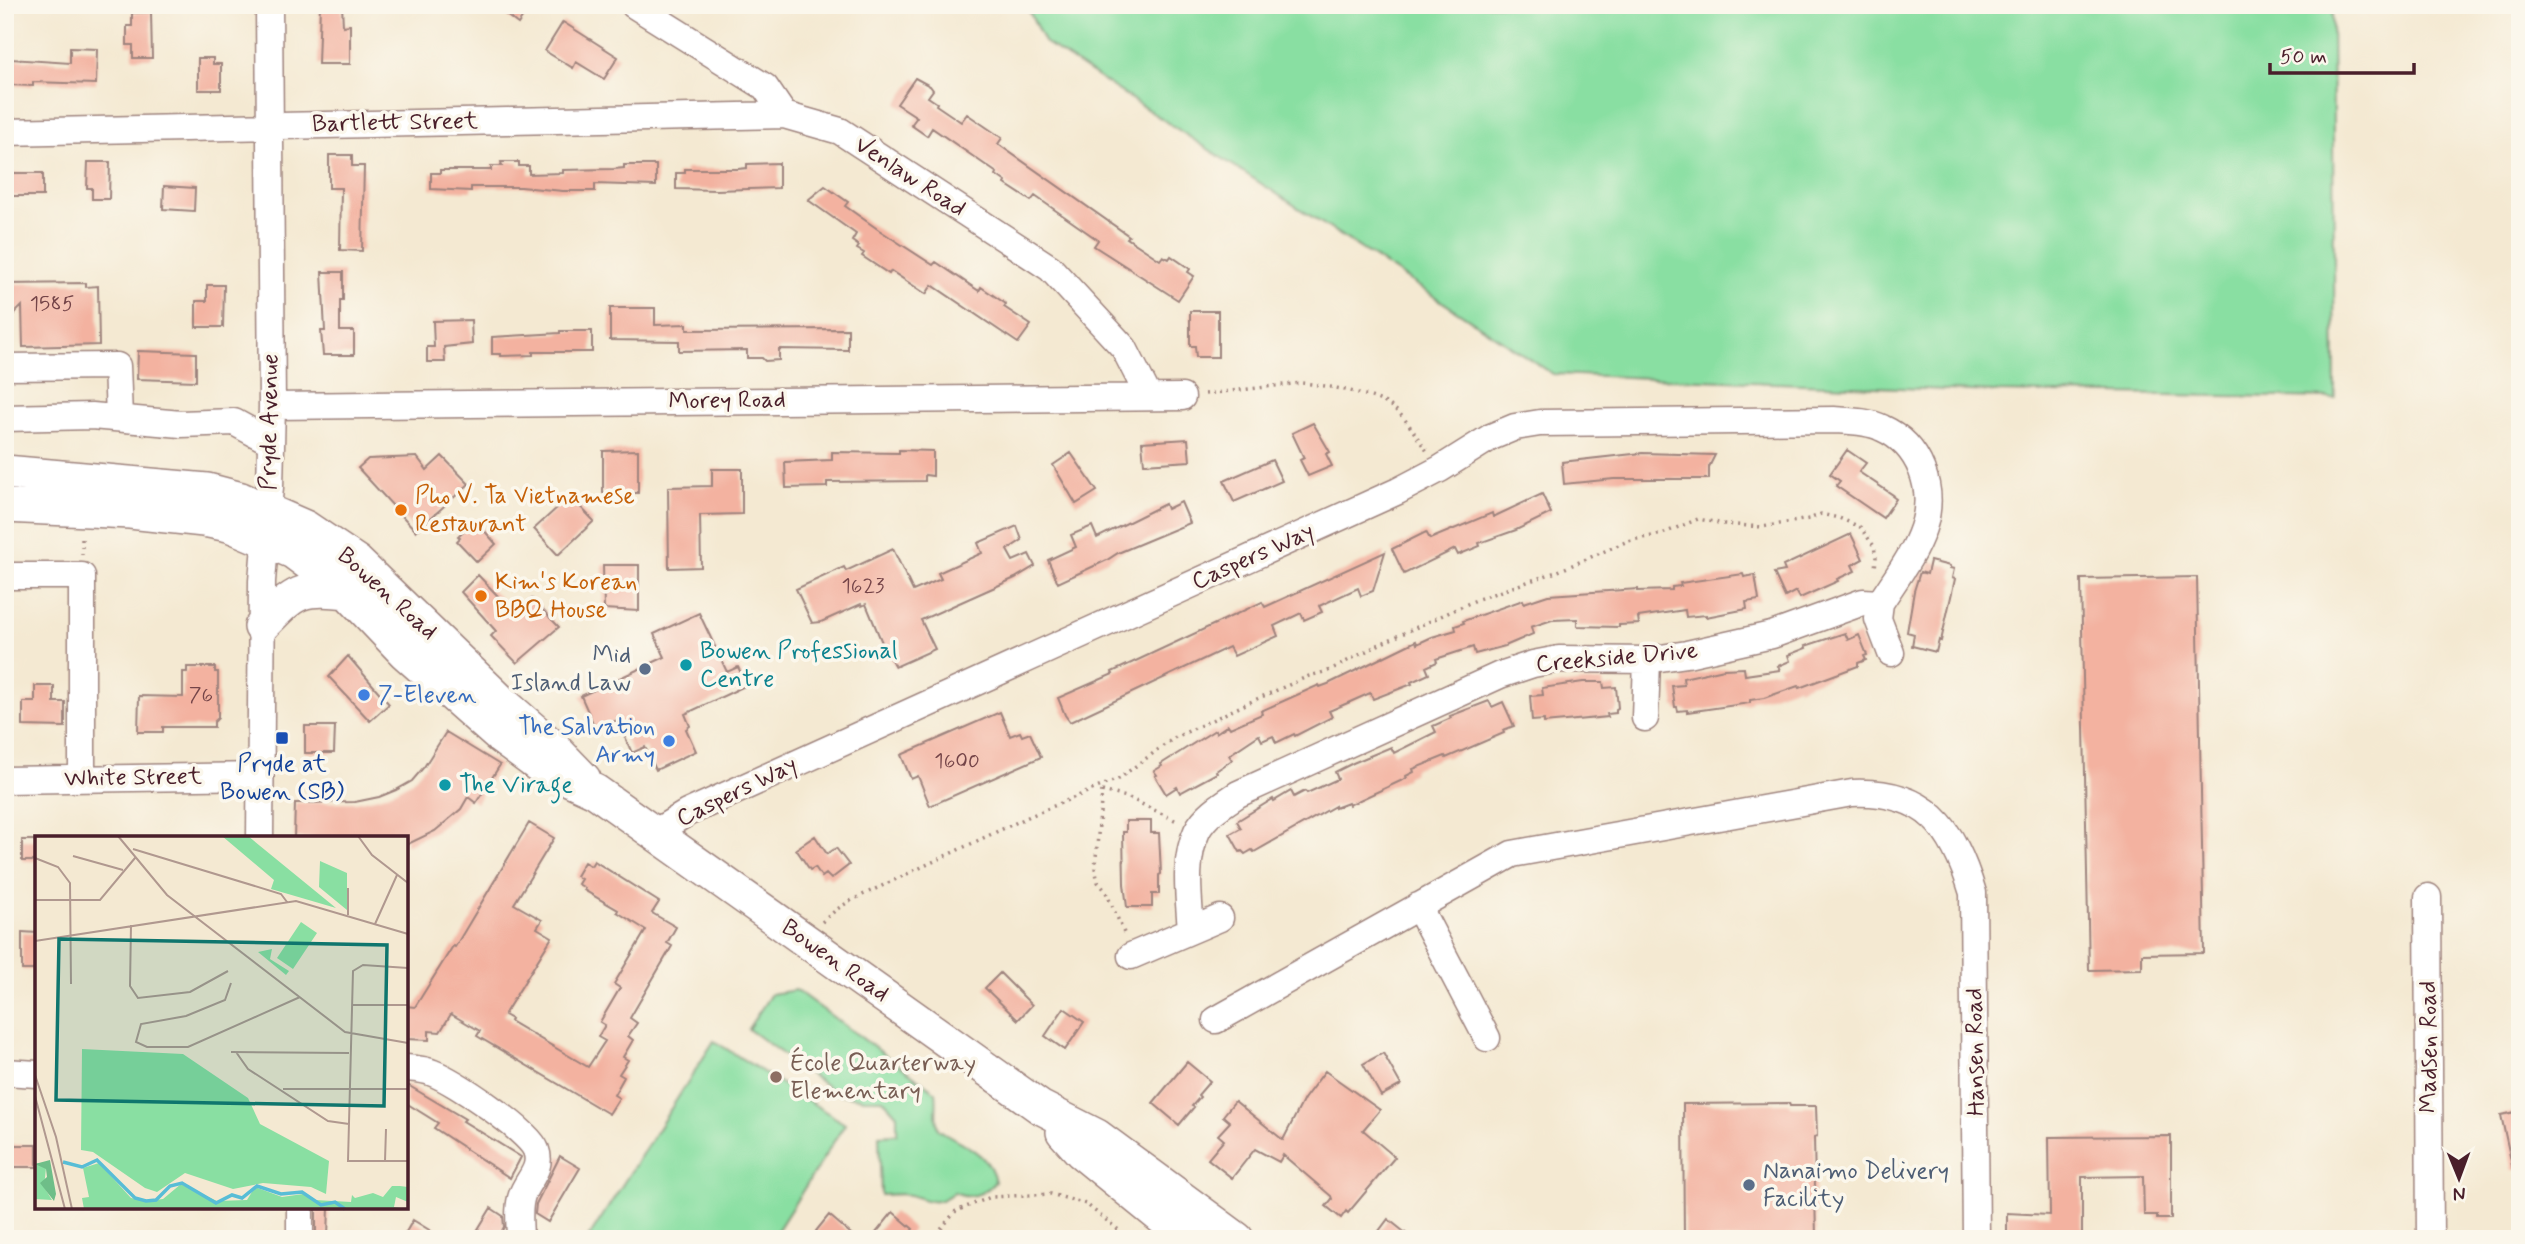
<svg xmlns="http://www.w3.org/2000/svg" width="2525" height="1244" font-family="Mynerve,sans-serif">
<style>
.green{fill:#89dfa2;stroke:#6a7f66;stroke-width:2}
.building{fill:#f3b2a0}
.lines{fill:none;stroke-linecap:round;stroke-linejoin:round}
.minor-casing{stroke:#9f847e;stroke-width:29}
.major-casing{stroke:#9f847e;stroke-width:36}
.path{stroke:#9f847e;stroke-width:3.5;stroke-dasharray:2 5;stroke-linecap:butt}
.minor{stroke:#fff;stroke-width:26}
.major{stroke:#fff;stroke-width:33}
.food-dot{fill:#e8710a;stroke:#fbf7ec;stroke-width:2.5}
.culture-dot{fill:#0f9aa8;stroke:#fbf7ec;stroke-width:2.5}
.service-dot{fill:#5c6f8a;stroke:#fbf7ec;stroke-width:2.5}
.shop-dot{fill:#3f7fe0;stroke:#fbf7ec;stroke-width:2.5}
.transit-dot{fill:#1a4fb4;stroke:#fbf7ec;stroke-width:2.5}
.education-dot{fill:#8d6e63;stroke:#fbf7ec;stroke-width:2.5}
.labels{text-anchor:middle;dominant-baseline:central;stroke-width:7;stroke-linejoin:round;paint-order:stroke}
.number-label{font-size:21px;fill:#744448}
.street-label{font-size:24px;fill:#4a1f2b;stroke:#fbf7ec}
.food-label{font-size:24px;fill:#c56008;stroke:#fbf7ec;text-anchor:start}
.culture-label{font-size:24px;fill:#0d838f;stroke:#fbf7ec;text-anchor:start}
.service-label{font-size:24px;fill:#4e5e75;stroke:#fbf7ec;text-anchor:end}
.shop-label{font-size:24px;fill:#366cbe;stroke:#fbf7ec;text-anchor:start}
.transit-label{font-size:24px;fill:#164399;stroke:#fbf7ec}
.education-label{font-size:24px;fill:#785e54;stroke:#fbf7ec;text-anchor:start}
.inset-river{fill:none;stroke:#58bdd6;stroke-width:3.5}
.inset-road{fill:none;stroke:#b0988f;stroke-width:2}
.view{fill:#0f766e;fill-opacity:0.15;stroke:#0f766e;stroke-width:3.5}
.inset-edge{fill:none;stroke:#4a1f2b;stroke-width:3.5}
</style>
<rect width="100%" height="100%" fill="#fbf7ec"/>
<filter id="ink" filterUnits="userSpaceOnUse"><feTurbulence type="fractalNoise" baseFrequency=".0143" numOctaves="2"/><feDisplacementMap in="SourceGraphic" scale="14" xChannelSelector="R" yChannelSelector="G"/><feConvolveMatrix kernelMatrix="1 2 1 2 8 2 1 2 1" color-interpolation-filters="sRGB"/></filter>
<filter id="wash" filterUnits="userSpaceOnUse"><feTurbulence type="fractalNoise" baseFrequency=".00686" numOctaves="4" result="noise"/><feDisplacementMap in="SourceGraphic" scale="28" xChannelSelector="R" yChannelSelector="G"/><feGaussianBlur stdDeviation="1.57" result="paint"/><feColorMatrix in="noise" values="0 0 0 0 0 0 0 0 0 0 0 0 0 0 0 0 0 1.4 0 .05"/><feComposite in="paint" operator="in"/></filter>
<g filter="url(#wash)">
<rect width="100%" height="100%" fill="#f4e9d2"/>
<!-- green -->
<path class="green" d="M1026,5H2332L2335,398L1996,392L1553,374L1044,42Z
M796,990L936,1092C938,1105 934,1116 938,1129C961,1144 991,1153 995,1182C982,1196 971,1199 954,1192C935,1207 930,1201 910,1195C902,1193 890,1195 881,1195L879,1135L897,1134V1115L883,1099H864L838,1094L748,1029L771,994Z
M714,1041L845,1124L772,1239H588Z"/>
<g id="blocks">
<!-- building -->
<path class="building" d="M320,5H342L343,26L350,25V64H318Z
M493,5H519L527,11L518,24Z
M151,12L152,58H133V45H127V26H132V13Z
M563,22L618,57L604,79L576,62L573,68L545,51Z
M70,48L97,49L96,84L33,82V86L10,85L11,59L70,63Z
M198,58H213V64H221V90H198Z
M915,78L930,86L933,90L928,97L937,103L936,105L961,122L967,114L1002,138L998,144L1129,236L1127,238L1160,260L1163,256L1169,259L1171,256L1190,269L1188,272L1194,276L1178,300L1094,246L1098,240L1035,196L1031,201L1005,184L1006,182L996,175L997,173L932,128L927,136L911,125L917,117L897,104Z
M329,155H352V166H364L362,251L340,250L341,188H329Z
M88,162H110L109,199H92V188H87Z
M501,162H519V166H529V174L563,173V170L614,169L624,168V165H656V186L595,184V191H563L521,187H471V191L431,189V173H440V170H491V166H502Z
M779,163V188L716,190L676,189V173H685V169H738L747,168V164Z
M5,173H43V196H5Z
M164,186L195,188L194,211L163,209Z
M825,186L848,202L845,206L879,230L933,265L936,262L979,291L981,287L1006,304L1004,307L1031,325L1018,343L932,285L926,294L891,271L889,274L862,256L864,253L857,249L859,246L852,241L856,234L808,200Z
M322,272H343V300H340V331H354V355H323L321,331H325Z
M86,283V287L98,286L99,345L23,347L22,306L5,323V284Z
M207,285H224L223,327H196V301H207Z
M610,308H655V325L687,324V330L848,329V350L779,349V360L765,361L762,358H747V350L679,351V341L610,340Z
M1190,311H1218V357H1196L1195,346H1190Z
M471,320L472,344L444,347L445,362H427V347H434L433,321Z
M560,331H592V352H533V355L501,356V354H492V337L560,333Z
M138,351L196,353V381L137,379Z
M1313,423L1330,452L1326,454L1332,466L1308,476L1300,460L1304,458L1292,433Z
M1188,439L1190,461L1144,464L1142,442Z
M638,450V493H603V451Z
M899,450L933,451V476L925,475V481L827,482V487L786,488L785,462L832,460V452L899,453Z
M1847,450L1866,463L1859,472L1893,495L1892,496L1896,499L1883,518L1836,486L1840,481L1830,474Z
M1071,453L1097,491L1076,504L1053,465Z
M1642,453L1715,455L1709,467V479H1614L1564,484L1562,462Z
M442,456L469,484L416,531L358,468L368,459L417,457L427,470Z
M1272,460L1282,481L1234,502L1224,481Z
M712,469H742V514L700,515L701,567L669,568L668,487L712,486Z
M1542,494L1551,513L1516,530L1479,543L1480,546L1458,555L1455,549L1404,574L1392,549L1426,532L1430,539L1492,513L1493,517Z
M570,496L594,521L558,555L534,529Z
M1181,502L1190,523L1118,553L1107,560L1058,583L1048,560L1076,547L1071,535L1092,526L1097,538L1165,504L1167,509Z
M475,520L496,544L477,562L457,541L460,538L458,536Z
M1017,526L1022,540L1007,550L1013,561L1029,554L1035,566L1015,578L921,620L935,649L895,667L883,645L866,604L862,606L861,604L821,622L812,623L796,589L844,567L846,571L893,549L913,591L941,579L938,573L982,553L978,543Z
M1851,534L1863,559L1852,565L1855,571L1837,579L1838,581L1800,598L1796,591L1785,597L1774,573L1785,571L1783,566Z
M1385,552L1373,591L1361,596L1358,588L1319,606L1322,612L1304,620L1301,613L1274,626L1278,636L1234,656L1229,647L1070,722L1065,715L1058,698L1113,674L1112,672L1262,602L1265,607Z
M1930,561L1950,566V568L1954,569L1952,578L1955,579L1941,641L1939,640L1936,652L1912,646L1914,634L1907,632L1914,591L1920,572L1927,574Z
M603,565H639V611L604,609Z
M1743,574L1744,577L1755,575L1759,600L1746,602L1747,609L1706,617V615L1686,617L1685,610L1638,617L1639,624L1619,625V627L1577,626V619L1552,620L1531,627L1533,634L1505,646L1475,654L1473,647L1436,659L1437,662L1426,667L1429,674L1411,682L1412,684L1373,699L1370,693L1350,702L1329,711L1332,717L1295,736L1294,734L1276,743L1273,736L1262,741L1259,735L1229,755L1232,760L1216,771L1217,773L1180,793L1177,787L1166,794L1155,776L1157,775L1154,771L1162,766L1161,764L1215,730L1216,733L1228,725L1230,728L1262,714L1261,711L1319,685L1320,687L1328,684L1416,641L1417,644L1432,637L1456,630L1455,626L1464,623L1463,621L1523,600L1524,603L1548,595L1638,589V591L1672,590V587L1681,586L1680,583Z
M478,575L515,614L532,599L559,627L517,663L491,636L496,631L461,592Z
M2197,577L2204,953L2142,954V969L2089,970L2081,579Z
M699,613L727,672L738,667L747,685L685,714L690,726L686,729L696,751L656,770L645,747L632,753L617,720L596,730L581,696L665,657L654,634Z
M1845,633L1848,640L1859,635L1867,655L1864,656L1866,660L1858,663V666L1799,688L1798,686L1764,698L1750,700V703L1687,712V710L1678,711L1677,707H1675L1672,686L1684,685L1683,678L1724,669L1744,668L1745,675L1780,670L1778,666L1790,661L1788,655L1806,648L1805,646Z
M348,656L389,704L370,721L329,677Z
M187,667H215V672H218V718L214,722V727H163V732H138L139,696L183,697V672H187Z
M1583,682H1603L1604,688L1616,687L1618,708L1616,709V713L1607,714L1608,717L1544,723V720L1532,721L1530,696L1543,695L1542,688Z
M35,686H54V702H65V727L23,726V702H35Z
M1489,701L1492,707L1503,702L1514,726L1503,730L1504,733L1446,758L1445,756L1413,769L1414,772L1406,776L1407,778L1349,805L1348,803L1335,808V806L1254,852L1252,850L1245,854L1242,851L1240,852L1230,834L1241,828L1237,821L1273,799L1274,801L1291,791L1294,797L1305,791L1307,793L1338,779L1335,772L1353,763L1391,747L1394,753L1436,732L1433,726L1451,718L1450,716Z
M1000,712L1010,736L1020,732L1022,736L1030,733L1041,757L930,806L918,776L911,779L901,755Z
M305,726H335L334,753H305Z
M446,732L500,765L476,803L468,797L461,809L435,831L406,845V838H294L295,803L355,802L379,797L396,790L412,781L424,767Z
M1126,821H1151V833H1159L1161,874L1159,875V894H1152V907H1127L1124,884L1123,832H1126Z
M529,823L554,838L514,904L542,920L537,928L552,937L504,1015L511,1019L510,1021L588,1067L605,1041L598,1037L605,1025L600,1022L620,988L614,984L646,930L617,912L618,910L584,890L585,888L578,884L581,879L576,876L584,862L591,866L594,861L659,902L652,913L676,927L667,943L672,946L630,1018L637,1023L628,1036L633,1040L623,1057L628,1060L619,1074L624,1077L614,1095L619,1098L609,1114L477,1036L480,1031L451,1014L440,1032L429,1031V1040L406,1039V1006L415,1007L453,946L455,947Z
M815,836L827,854L836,848L849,865L831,879L826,874L822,877L815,867L810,870L796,849Z
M22,840H37V861H22Z
M22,932L37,933V970H22Z
M1000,973L1032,1005L1018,1020L985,988Z
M1064,1008L1084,1022L1065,1050L1045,1036Z
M1383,1053L1401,1085L1381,1096L1363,1064Z
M1187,1062L1210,1081L1198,1095L1200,1097L1192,1106L1194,1107L1179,1125L1153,1103Z
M1325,1071L1380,1110L1363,1130L1395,1157L1348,1213L1346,1211L1341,1218L1326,1206L1332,1199L1331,1196L1283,1155L1279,1162L1255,1149L1232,1178L1208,1159L1224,1140L1218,1135L1230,1122L1223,1116L1235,1101L1283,1140L1304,1099Z
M406,1084L465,1119L463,1121L521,1157L510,1178L434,1128L438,1123L406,1103Z
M1789,1103L1790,1106H1816L1817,1136L1814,1137L1816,1239H1684L1683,1104Z
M2520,1111V1170H2513L2501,1115Z
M2171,1136V1219H2157V1215H2144L2143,1176L2082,1177V1235H2075V1239H2007V1213L2050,1215L2049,1137Z
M5,1145H37V1167H5Z
M560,1156L580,1168L548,1222L535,1214L536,1204Z
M316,1207H329L328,1236L316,1237Z
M491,1208L503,1216L504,1227L497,1239H472Z
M893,1212L913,1229L905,1239H871Z
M829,1215L857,1239H824L816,1231Z
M1388,1219L1413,1239H1373Z
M413,1220L444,1239H402Z"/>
</g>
</g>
<g filter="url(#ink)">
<use href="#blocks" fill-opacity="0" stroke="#9f847e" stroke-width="2"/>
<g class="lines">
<defs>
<path id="minor" d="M634,5L765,87L784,115L840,131L1050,268L1124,348L1149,397
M5,132L784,115
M5,367L117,366L119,417
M272,406L1182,397
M5,418L92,416L181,424L234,422L271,442
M5,576H82V779
M1880,603L1878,619L1891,653
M1645,718L1647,660
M5,780L260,776
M654,833L687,813L1398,491L1440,469L1491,437L1515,427L1540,423L1834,420C1849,421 1868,421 1882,428C1920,445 1936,489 1923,528C1914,555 1896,578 1880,603L1863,602L1772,635L1687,654L1647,660L1559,659L1533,664L1500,675L1238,794C1223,804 1205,815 1197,831C1183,861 1189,899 1191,930
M260,838L262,581L270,487L272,406L269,5
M2428,897L2430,1239
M1418,906L1487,1038
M1131,956L1220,918
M1216,1020L1512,854L1852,793C1926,790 1953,827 1973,893L1976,1239
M406,1068C415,1069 424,1069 433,1073C454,1081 528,1130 536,1150C543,1169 527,1180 522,1195C517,1209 520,1225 520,1239
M5,1072L37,1074
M300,1207V1239"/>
<path id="major" d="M5,472L207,490L241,499L305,527L357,562L504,704L550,744L584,779
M5,506L130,512L204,520L229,525L293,552L347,592L405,653L500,737L538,765L595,791L1040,1107L1097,1136L1237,1239
M261,627C294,593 299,586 347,592
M1063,1132L1081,1152L1188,1239"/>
</defs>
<!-- minor casing -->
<use href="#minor" class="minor-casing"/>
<!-- major casing -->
<use href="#major" class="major-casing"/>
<!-- path -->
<path class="path" d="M1205,394L1301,383C1324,385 1373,393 1392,407C1407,418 1416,437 1427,451
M82,555V536
M1102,791L1095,868L1098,882L1105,890L1125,935
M1102,791L1127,797L1179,822
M822,922L837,909L852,900L1030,816L1118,779L1174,738L1250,702L1309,676L1328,671L1380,644L1478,599L1556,572L1628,541L1662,534L1698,519L1724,524L1762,527L1809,519L1821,514L1839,518L1860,527L1874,546L1876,558L1875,569
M932,1239L956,1211L991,1197L1051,1194L1086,1204L1130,1239"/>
<!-- minor -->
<use href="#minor" class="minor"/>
<!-- major -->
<use href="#major" class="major"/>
</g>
</g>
<!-- markers -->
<g class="food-dot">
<circle cx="401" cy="510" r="7"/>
<circle cx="481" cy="596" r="7"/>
</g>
<g class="culture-dot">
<circle cx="686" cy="665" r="7"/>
<circle cx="445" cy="785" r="7"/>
</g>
<g class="service-dot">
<circle cx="645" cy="669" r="7"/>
<circle cx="1749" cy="1185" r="7"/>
</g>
<g class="shop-dot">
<circle cx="364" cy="695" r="7"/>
<circle cx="669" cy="741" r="7"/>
</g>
<rect class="transit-dot" x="275" y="731" width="14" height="14" rx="3.5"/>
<circle class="education-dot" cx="776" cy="1077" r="7"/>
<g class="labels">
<!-- number labels -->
<g class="number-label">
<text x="52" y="304">1585</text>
<text x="863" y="586">1623</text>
<text x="201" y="695">76</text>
<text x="957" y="761">1600</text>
</g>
<!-- street labels -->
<g class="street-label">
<text transform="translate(395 123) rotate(-1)">Bartlett Street</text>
<text transform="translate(910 177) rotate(33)">Venlaw Road</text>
<text transform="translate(727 401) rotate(-1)">Morey Road</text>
<text transform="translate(270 422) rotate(-89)">Pryde Avenue</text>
<text transform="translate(1253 557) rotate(-24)">Caspers Way</text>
<text transform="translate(387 594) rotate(42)">Bowen Road</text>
<text transform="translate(1617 658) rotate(-5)">Creekside Drive</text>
<text transform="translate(133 778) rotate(-1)">White Street</text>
<text transform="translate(737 792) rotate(-26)">Caspers Way</text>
<text transform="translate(835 961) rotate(35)">Bowen Road</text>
<text transform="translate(2429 1047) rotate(-90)">Madsen Road</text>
<text transform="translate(1976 1052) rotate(-91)">Hansen Road</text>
</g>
<!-- food labels -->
<g class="food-label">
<text x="415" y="496">Pho V. Ta Vietnamese<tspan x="415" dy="28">Restaurant</tspan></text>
<text x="495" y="582">Kim's Korean<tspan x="495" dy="28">BBQ House</tspan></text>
</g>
<!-- culture labels -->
<g class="culture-label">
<text x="700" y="651">Bowen Professional<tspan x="700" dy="28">Centre</tspan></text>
<text x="459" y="785">The Virage</text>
</g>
<!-- service labels -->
<g class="service-label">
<text x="631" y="655">Mid<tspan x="631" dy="28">Island Law</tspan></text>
<text x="1763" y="1171" text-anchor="start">Nanaimo Delivery<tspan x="1763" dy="28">Facility</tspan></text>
</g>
<!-- shop labels -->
<g class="shop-label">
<text x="378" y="695">7-Eleven</text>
<text x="655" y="727" text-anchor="end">The Salvation<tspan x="655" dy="28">Army</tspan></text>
</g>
<!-- transit labels -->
<g class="transit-label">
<text x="282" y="764">Pryde at<tspan x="282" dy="28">Bowen (SB)</tspan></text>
</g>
<!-- education labels -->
<g class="education-label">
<text x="790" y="1063">École Quarterway<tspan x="790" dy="28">Elementary</tspan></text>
</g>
</g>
<!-- overview -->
<g transform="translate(35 836)">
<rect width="373" height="373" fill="#f4e9d2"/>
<path d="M187,0H213L301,72L236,53L239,44ZM285,25L312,37V74L284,51ZM266,86L282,97L258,133L242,122ZM237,113L235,123L254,135L251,139L223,116ZM47,213L148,218L213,262L225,288L294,325L291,358L276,351L228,347L198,353L150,337L122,356L110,352L58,316L46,314ZM4,327L11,332L9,351L17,364L0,363V328ZM64,327L96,362L113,365L128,363L146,348L182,365L212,364L220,351L247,361L268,358L280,364L316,366L317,359L320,362L338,357L348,361L357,350H365L373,351V366L361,361L359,371L373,373H49L47,362L54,361L48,332Z" fill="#89dfa2"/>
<path d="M15,324L21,358L19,365L5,347L12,341L11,333L0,328Z" fill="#6ebe88"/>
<path class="inset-river" d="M28,326L47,331L62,324L100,362L111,365L121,364L135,350L147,347L181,367L197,359L207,362L222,350L246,358L267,356L286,369L300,366L310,373"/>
<path class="inset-road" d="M83,0L132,59L310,196L373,207M323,0L337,19L373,47M98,13L246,58L252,66M38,20L88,34M0,22L23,31L35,47L36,148M0,64H65L100,22M313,79V52M340,88L362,39M96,89L95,150L103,162L155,156L193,135M0,105L261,65L373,98M373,132L328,129L318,135L313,325H373M196,147L190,164L151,180L106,188L101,206L112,211H153L265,161M317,169H373M196,216L314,217M201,216L213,233L293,285L314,288M0,239L21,301L37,373M248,253H373M0,260L30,373M350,325L351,293"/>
<path class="view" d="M24,103L352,109L349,270L21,264Z"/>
<rect width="373" height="373" class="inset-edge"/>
</g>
<!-- margin -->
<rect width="2525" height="1244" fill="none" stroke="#fbf7ec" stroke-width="28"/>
<!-- north arrow -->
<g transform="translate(2459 1178) rotate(179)" stroke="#fbf7ec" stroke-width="5" paint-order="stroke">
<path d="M0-5L12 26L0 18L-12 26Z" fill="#4a1f2b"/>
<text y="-10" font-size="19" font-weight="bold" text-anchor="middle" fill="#4a1f2b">N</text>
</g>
<!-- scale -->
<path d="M2270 63v10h144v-10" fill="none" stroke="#4a1f2b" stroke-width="3.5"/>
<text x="2280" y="63" font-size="21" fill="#4a1f2b" stroke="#fbf7ec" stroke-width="5" paint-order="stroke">50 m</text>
</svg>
